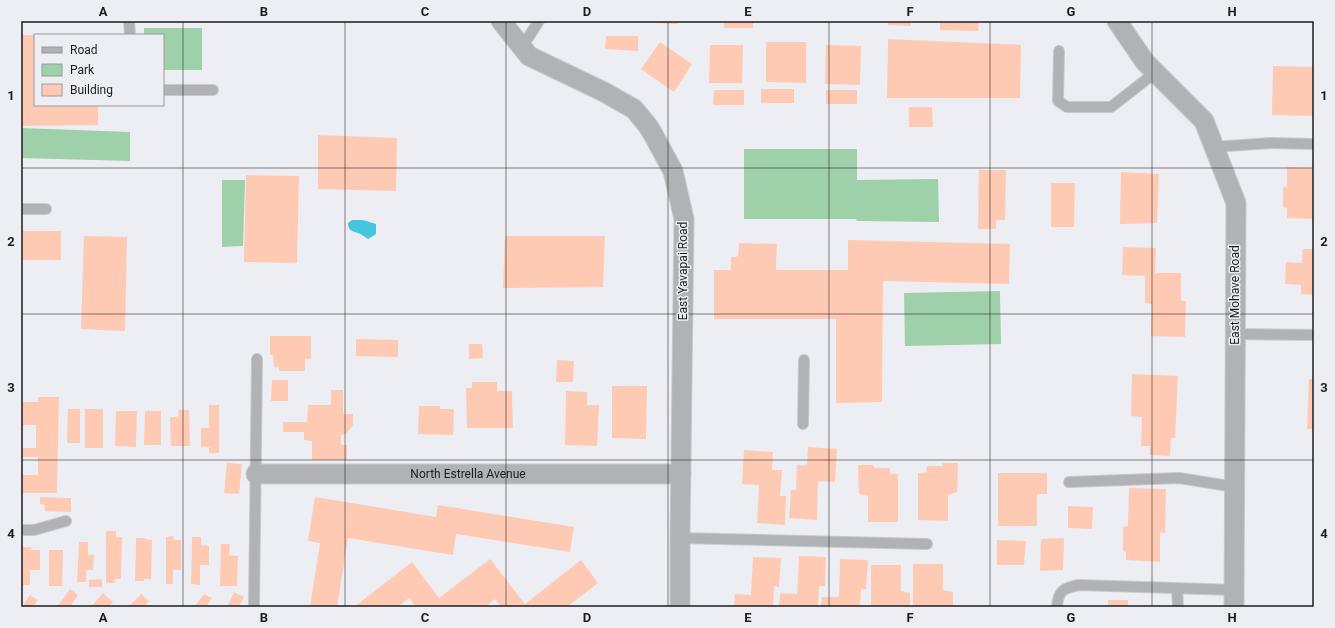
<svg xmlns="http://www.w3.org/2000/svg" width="1335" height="628" font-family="Roboto,sans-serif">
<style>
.green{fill:#9ed0aa}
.water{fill:#46c6dd}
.building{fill:#ffcab3}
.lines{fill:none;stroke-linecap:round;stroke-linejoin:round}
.lane-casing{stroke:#c8c8ce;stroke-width:12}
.street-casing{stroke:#c8c8ce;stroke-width:21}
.lane{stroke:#b1b2b5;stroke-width:10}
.street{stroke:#b1b2b5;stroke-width:19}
.grid{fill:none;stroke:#1d1d1f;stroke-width:1;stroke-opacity:0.55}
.labels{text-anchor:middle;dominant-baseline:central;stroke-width:3;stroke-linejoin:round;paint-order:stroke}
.street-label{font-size:12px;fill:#1d1d1f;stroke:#edeef4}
.neatline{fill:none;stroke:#1d1d1f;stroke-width:1.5}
.grid-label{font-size:13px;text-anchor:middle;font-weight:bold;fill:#1d1d1f}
</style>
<rect width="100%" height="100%" fill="#edeef4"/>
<!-- green -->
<path class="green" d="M144,28H202V70H163V35H144Z
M21,128L130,132V161L21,158Z
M744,149H857V180L938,179L939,222L857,221L856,219H744Z
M222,180H245L243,246L222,247Z
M1000,291L1001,344L905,346L904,293Z"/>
<!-- water -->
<path class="water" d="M352,220H363L376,224V234L368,239C366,238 364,236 362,235C356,231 348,233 348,223Z"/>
<!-- building -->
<path class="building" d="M656,21H677V24L656,23Z
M724,21H753V28H724Z
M888,21H911V26L888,25Z
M940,21H979L978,31L940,30Z
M21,35H35V105H98V125L21,126Z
M606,36H638V51L605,49Z
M888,39L1021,45L1020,98H887Z
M660,42L692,64L674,92L641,69Z
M766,42H806V83L766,82Z
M710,45H743L742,83H709Z
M826,45L861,46L860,85L825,84Z
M1273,66L1314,67V116L1272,115Z
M761,89H794V103H761Z
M714,90H744V105H713Z
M826,90H857V104H826Z
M909,107H932L933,127H909Z
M318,135L397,138L396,191L318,189Z
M1287,167L1314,168V219L1287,218V208L1283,207V187H1287Z
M979,170H1006L1005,220H996V229H978Z
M1121,172L1159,174L1157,223L1120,224Z
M246,175L299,176L297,263L244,262Z
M1051,183H1075L1074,227H1051Z
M21,231H61V260H21Z
M84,236L127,237L125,331L81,329Z
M505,236H605L603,287L503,288Z
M848,240L1010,244L1009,284L883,281L882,402L836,403V319H714V270H731V257H738L739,243L777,244L776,270H848Z
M1123,247L1156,248L1155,273H1181V301H1186L1185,337L1151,336L1152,304L1145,303V276L1122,275Z
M1303,249H1314V295L1301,294V285L1285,284L1286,262L1302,263Z
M270,336H311V359H305V371H279V367H274L273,355H270Z
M356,339L398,340V357L356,356Z
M469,344H482L483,358L469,359Z
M557,360L574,361L573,382H556Z
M1132,374L1178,376L1175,438H1171L1170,456L1150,455V446H1141L1142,417L1131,416Z
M1309,379H1314V429H1307Z
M272,380H288V401H271Z
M472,382H497V391H512L513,428H467L466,388H472Z
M612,386H647L646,439L612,438Z
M331,390H343V414H353V425L346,434L341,435V445H347V460H312V441L304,440V432H283V422H307L308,405H331Z
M566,391L587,392V405H599L597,446L565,445Z
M38,397H59L57,493H21V475H38V457H21V448H36V425H21V402H38Z
M209,405H219V453H209V447H201V428H209Z
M419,406H440V409H454L453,435L418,434Z
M68,409H80V443H67Z
M85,409H103V448H85Z
M178,410H189L190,446H171L170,417H179Z
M116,411H137L136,447L115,446Z
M145,411H161V445H144Z
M808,447L837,449L835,482L818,481L817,520L789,518L791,490H796L797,465H807Z
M744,450L773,452L772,470H782L780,496H786L785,525L757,523L759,485L742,484Z
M227,463L242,464L239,494L224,493Z
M943,463H958L957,492L948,495V521L918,520V473H926L927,466H942Z
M858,465H873L875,468H890V474H898V522H868V496L859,494Z
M998,473H1047V494H1037V526H998Z
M1129,488L1166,489L1165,533L1160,532V562L1126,560V552L1123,551V527L1128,526Z
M40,497L71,498V512L45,511V505L40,504Z
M315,497L436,517L438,505L574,527L570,552L456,534L453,555L348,538L337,607H310L320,543L308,541Z
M1068,506L1093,507L1092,529L1068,528Z
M106,531H116V537H122L121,579H115V583H106Z
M174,536L173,540H181V570H173V584H166V537Z
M192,537H201V545L209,546V565H200V585L191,584Z
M136,538H145V539L152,540L151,579H144V581H135Z
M1064,538L1063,570L1040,571L1041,539Z
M997,540L1026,541L1024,565H997Z
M79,542H88V555H94L93,570H86V582H77Z
M221,544H230L229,555L238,556L237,586H220Z
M22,547H31V550H40V570H30V585H21Z
M49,550H63L62,586H49Z
M799,556L826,557L825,586H819L818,607H779L780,593L797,594Z
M753,557L781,558L779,587L774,586L773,607H734L735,594L751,595Z
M490,559L525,604L581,560L598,583L567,607H501L495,599L485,607H416L409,598L398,607H354L412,562L439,598Z
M840,559L868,560L866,589H861L860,607H821L822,597H839Z
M913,564H943V590L953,592V607H913Z
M871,565H901V591L910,593V607H871Z
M102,579V587H89V580Z
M70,589L78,595L70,607H57Z
M234,592L244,597L239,607H227Z
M103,593L113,602L108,607H91Z
M141,594L149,601L144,607H128Z
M204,594L212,598L206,607H194Z
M30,595L38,600L33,607H22Z
M1108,600H1128V607H1108Z"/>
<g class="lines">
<defs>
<path id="lane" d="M129,21L130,35
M522,47L539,21
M1059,51L1058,101L1067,107H1111L1156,72
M163,90H213
M1214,147L1271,143L1314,144
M21,209H46
M1235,334L1314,335
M803,424L804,360
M1069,482L1179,478L1235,487
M21,530H34L66,521
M680,538L927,544
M1177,588L1178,607
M254,607L257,359
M1057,607C1058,590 1064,588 1079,585L1234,590"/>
<g id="street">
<path d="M501,21L529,56L604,92L634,109L648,126L654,136L673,171L684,219L680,538V607"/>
<path d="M1117,21L1145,62L1204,121L1236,203L1234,607"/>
<path id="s1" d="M256,474H681"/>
</g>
</defs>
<!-- lane casing -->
<use href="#lane" class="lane-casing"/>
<!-- street casing -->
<use href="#street" class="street-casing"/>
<!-- lane -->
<use href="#lane" class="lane"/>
<!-- street -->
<use href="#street" class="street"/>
</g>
<!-- grid -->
<path class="grid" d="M183,21V607M345,21V607M506,21V607M668,21V607M829,21V607M990,21V607M1152,21V607M21,168H1314M21,314H1314M21,460H1314"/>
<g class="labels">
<!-- street labels -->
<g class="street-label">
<text transform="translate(683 271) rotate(-90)">East Yavapai Road</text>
<text transform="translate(1235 295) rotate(-90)">East Mohave Road</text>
<text stroke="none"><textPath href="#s1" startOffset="212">North Estrella Avenue</textPath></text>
</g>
</g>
<!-- border -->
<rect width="1335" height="628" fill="none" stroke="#edeef4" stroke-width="44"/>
<!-- legend -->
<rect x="34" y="34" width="130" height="72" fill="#edeef4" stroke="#9a9a9f"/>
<rect x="42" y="47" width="20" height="6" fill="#b1b2b5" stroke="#9a9a9f"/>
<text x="70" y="54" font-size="12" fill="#1d1d1f">Road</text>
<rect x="42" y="64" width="20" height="12" fill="#9ed0aa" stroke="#9a9a9f"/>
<text x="70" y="74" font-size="12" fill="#1d1d1f">Park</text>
<rect x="42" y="84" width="20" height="12" fill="#ffcab3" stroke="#9a9a9f"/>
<text x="70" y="94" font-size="12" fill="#1d1d1f">Building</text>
<rect x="22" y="22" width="1291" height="584" class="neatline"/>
<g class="grid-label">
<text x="103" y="16">A</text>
<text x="264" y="16">B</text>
<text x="425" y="16">C</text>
<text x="587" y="16">D</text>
<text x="748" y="16">E</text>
<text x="910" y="16">F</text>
<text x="1071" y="16">G</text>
<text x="1232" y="16">H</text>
<text x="11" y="100">1</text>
<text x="1324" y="100">1</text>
<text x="11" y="246">2</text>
<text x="1324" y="246">2</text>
<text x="11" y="392">3</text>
<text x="1324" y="392">3</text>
<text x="11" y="538">4</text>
<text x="1324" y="538">4</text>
<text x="103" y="622">A</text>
<text x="264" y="622">B</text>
<text x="425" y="622">C</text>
<text x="587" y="622">D</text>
<text x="748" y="622">E</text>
<text x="910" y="622">F</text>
<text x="1071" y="622">G</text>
<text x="1232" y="622">H</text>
</g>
</svg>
